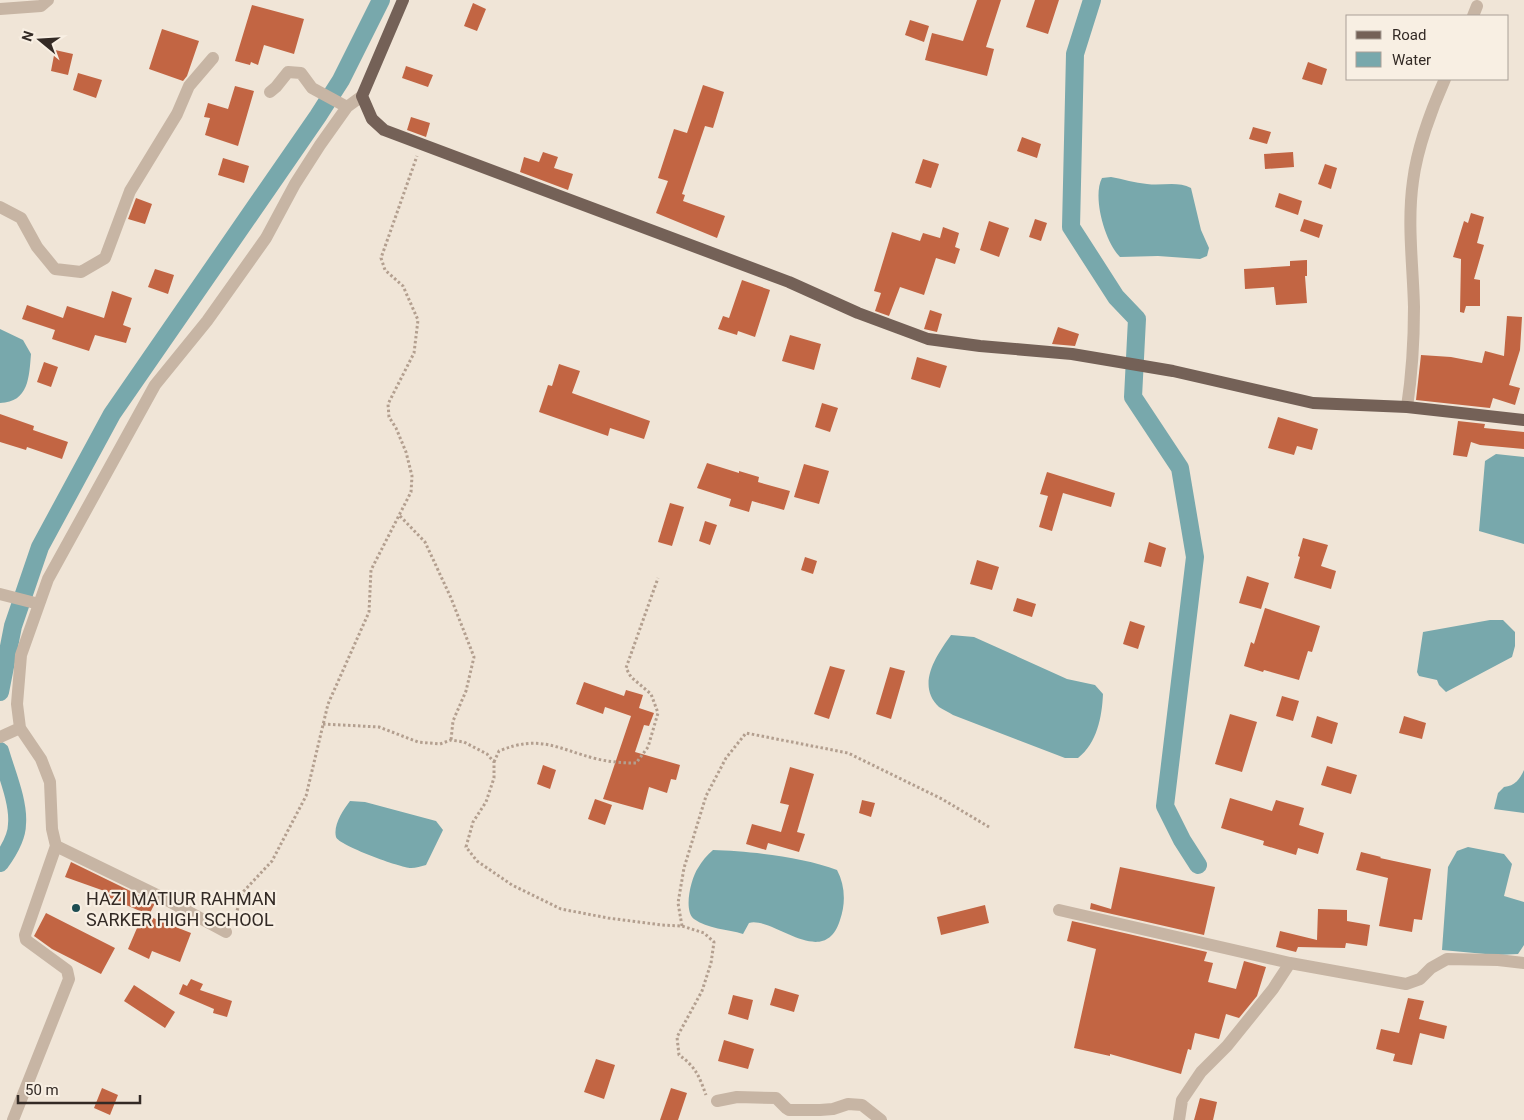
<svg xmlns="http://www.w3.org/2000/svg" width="1524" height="1120" font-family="Roboto,sans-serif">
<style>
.water{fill:#78a8ac}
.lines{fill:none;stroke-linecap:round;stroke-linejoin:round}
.canal{stroke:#78a8ac;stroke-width:18}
.building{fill:#c26543}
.path{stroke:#b39f8f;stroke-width:3;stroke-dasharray:2.5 2.5;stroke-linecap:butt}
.minor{stroke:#c7b5a4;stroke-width:12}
.major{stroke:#746157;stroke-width:12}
.poi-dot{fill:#1d4d52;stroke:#f8efe3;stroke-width:2}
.labels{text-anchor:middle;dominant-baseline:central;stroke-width:4.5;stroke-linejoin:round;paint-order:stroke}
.poi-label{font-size:18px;fill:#332a25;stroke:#f8efe3;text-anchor:start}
</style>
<rect width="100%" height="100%" fill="#f0e5d7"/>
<!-- water -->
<path class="water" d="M1111,177C1123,179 1135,183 1147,184C1162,186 1178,181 1191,188L1201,230L1209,248L1207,256L1200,259L1158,256L1120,257C1105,242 1092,197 1102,178Z
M0,329L23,340L31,354C29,377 29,402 0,403Z
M1496,454L1524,457V544L1479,531L1485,461Z
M1490,620H1503L1515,632V646L1512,657L1446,692L1439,685L1437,680L1419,676L1417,672L1423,632Z
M951,635L974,637L1067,679L1095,685L1103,694C1102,717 1097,743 1078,758H1065L953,715C949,712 943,710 939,707C916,685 936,656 951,635Z
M1524,770V813L1494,809L1498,793L1504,787C1515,786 1520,779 1524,770Z
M350,801L365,802L436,821L443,830L426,865C421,866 416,868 411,868C401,868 338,845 336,837C333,825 343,810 350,801Z
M1468,847L1504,854L1512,864L1504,896L1524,902V945L1518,954L1496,955L1442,950L1448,867L1457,851Z
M713,850C749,851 804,857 837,870C845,885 846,903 840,920C824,971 773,916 749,923L743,934C728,929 707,929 694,919C683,911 691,878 698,868C702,861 707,855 713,850Z"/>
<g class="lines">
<!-- canal -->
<path class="canal" d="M1092,0L1075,54L1071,227L1116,297L1137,319L1133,397L1180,468L1195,557L1165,806L1182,840L1198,865
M0,692L13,626L40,547L112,414L318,116L341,80L381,0
M0,751C6,772 19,802 17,824C17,837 8,852 0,863"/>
</g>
<!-- building -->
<path class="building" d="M977,0H1001L986,47L994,49L987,76L925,60L932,33L963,41Z
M1035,0H1059L1048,34L1026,27Z
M473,3L486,9L477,31L464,26Z
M252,5L304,19L294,54L264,45L258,65L251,62L250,65L235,61Z
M910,20L929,26L924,42L905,35Z
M162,29L199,41L187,76L183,81L149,69Z
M55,50L73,54L68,75L51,71Z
M1308,62L1327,69L1322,85L1302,79Z
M406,66L433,75L428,87L402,78Z
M78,73L102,80L96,98L73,90Z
M703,85L724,92L713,128L705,126L682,194L685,195L683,201L725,216L717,238L656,213L668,181L658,178L674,129L687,133Z
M235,86L254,91L238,146L205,135L210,118L204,117L208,103L228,109Z
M411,117L430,123L426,137L407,130Z
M1253,127L1271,132L1267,144L1249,139Z
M1022,137L1041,144L1037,158L1017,151Z
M543,152L558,157L554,168L573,174L568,190L520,172L524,157L539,162Z
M1293,152L1294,167L1265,169L1264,154Z
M223,158L249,166L244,183L218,175Z
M923,159L939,164L931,188L915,183Z
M1325,164L1337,168L1331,189L1318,184Z
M1279,193L1302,201L1298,215L1275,207Z
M136,198L152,204L145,224L128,219Z
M1471,213L1484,217L1477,243L1484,245L1474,279L1480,280V306H1466L1464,313L1460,312L1461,259L1453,257L1464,221L1468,223Z
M1035,219L1047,223L1041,241L1029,237Z
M1304,219L1323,225L1319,238L1300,231Z
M989,221L1009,228L999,257L980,250Z
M943,227L959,233L955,247L960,249L955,264L936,258L924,295L900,287L889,316L875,311L881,293L874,291L892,232L920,241L923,233L940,238Z
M1307,260V276H1305L1307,303L1276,305L1274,287L1245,289L1244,269L1290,266V261Z
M155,269L174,275L168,294L148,287Z
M742,280L770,290L755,337L738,331L737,335L718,329L723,316L729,318Z
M112,291L132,298L123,325L131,328L126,343L95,335L89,351L52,339L55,330L22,319L27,305L63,318L67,306L104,318Z
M930,310L942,314L937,332L924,329Z
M1507,316L1522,317L1520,350L1509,385L1520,388L1515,405L1493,398L1490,408L1416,400L1421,355L1451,357L1482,363L1485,351L1504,356Z
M1058,327L1079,334L1075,346L1052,344Z
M790,335L821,344L814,370L782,361Z
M917,357L947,366L940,388L911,379Z
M44,362L58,367L51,387L37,382Z
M559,364L580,371L572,393L650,421L644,439L610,428L608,436L539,412L548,385L552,386Z
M822,403L838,408L830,432L815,427Z
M0,414L34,426L33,430L68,442L62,459L27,447L26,450L0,442Z
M1278,417L1318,429L1312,450L1297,446L1294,455L1268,448Z
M1458,421L1485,424L1484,428L1524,432V449L1480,445L1471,442L1467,457L1453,455Z
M707,463L739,473V471L759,477L758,482L790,491L784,510L752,501L749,512L729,506L731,499L697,488Z
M804,464L829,471L819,504L794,497Z
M1047,472L1115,493L1111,507L1063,493L1052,531L1039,527L1048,496L1040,494Z
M670,503L684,507L672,546L658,542Z
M705,521L717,525L710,545L699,541Z
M1303,538L1328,545L1321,566L1336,571L1331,589L1294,578L1300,557L1298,556Z
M1149,542L1166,548L1161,567L1144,562Z
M805,557L817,561L813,574L801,570Z
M977,560L999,567L992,590L970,584Z
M1247,576L1269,583L1261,609L1239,603Z
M1017,598L1036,604L1032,617L1013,611Z
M1265,608L1320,626L1312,652L1308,651L1299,680L1264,670L1263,672L1244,666L1251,642L1254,644Z
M1130,621L1145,626L1138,649L1123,644Z
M830,666L845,670L829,719L814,714Z
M890,667L905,671L891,719L876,714Z
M584,682L624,696L626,690L643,695L639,708L654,713L649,726L644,725L635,752L680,765L676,780L671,779L667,793L649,787L643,810L603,799L631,716L605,707L603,714L576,704Z
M1282,696L1299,701L1293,721L1276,716Z
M1230,714L1257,722L1242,772L1215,764Z
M1317,716L1338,723L1332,744L1311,737Z
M1404,716L1426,723L1422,739L1399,733Z
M543,765L556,770L550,789L537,784Z
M1327,766L1357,775L1351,794L1321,785Z
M790,767L814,774L797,832L805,834L799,852L768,843L766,850L746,844L752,824L781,832L789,805L780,803Z
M1230,798L1272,811L1276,800L1304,808L1299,825L1324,833L1318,854L1298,848L1296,855L1263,845L1264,841L1221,828Z
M595,799L612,805L605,825L588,819Z
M862,800L875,803L871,817L859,813Z
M1361,852L1381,857L1380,858L1431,869L1422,920L1414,919L1412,932L1379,926L1388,878L1356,870Z
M71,862L155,903L149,915L108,897L110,893L65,877Z
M1120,867L1215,887L1204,935L1090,909L1091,903L1111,909Z
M985,905L989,923L941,935L937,917Z
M1318,909L1347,910V921L1370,925L1367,946L1346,943L1345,948L1298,947L1296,952L1276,947L1280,931L1317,940Z
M46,913L115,948L101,974L52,949L34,936Z
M143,914L191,933L180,962L152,951L149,959L128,949Z
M1072,921L1207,952L1204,961L1213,963L1208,982L1236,989L1244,961L1266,967L1257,996L1239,1018L1226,1014L1219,1039L1195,1033L1191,1050L1188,1049L1181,1074L1110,1054V1056L1074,1048L1096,949L1067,941Z
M191,979L203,984L200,990L232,1001L227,1017L213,1013L214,1009L179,994L183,984L187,986Z
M134,985L175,1012L165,1028L124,1001Z
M775,988L799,995L794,1012L770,1005Z
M733,995L753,1000L748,1020L728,1014Z
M1408,998L1424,1001L1419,1019L1447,1026L1444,1039L1420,1033L1412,1065L1393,1061L1395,1054L1376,1049L1381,1029L1399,1033Z
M724,1040L754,1049L748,1069L718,1061Z
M596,1059L615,1065L604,1099L584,1092Z
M102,1088L118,1095L110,1115L94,1108Z
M671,1088L687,1093L678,1120H660Z
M1200,1098L1217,1102L1213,1120H1194Z"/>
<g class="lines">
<!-- path -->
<path class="path" d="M400,516L425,542L451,598L474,657L466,691L453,721L451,740
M323,724L379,727L418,742L440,744L451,740L464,742L487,754L494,762V778L486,802L473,822L466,847L477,861L512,885L561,909L608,918L662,925L682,926L704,933L714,942L711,963L702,991L677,1037L679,1055C696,1067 699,1076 706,1095
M494,762L499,751C540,734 558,749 597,759C610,762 623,763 636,763L648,747L658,713L651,694L631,677L626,668L658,578
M234,920L243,892L272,861L306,796L328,704L369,612L371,570L411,492L412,476L406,452L396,428L389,417L388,404L414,353L418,320L403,286L385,270L381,258L417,156
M682,926L678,903L684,868L706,796L726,758L746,733L848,753L942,799L989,827"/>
<!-- minor -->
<path class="minor" d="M0,9L41,6L48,0
M1473,16L1477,6
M270,92L276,87L288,72L301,73L312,88L347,107
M0,207L21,218L37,247L55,269L81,272L105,258L130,191L177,114L189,86L213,58
M1407,407C1412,374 1414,341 1414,307C1413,265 1407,223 1413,181C1417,149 1432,108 1445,79
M0,594L39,604
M0,737L20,728
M56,846L163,898L226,932
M1059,910L1290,963
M717,1101L737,1097L776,1098L786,1108L789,1110H820L833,1109L848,1104L862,1105L881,1120
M13,1120L69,979L67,970L26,940L25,935L56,846L52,829L50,782L41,759L20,728L17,704L21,655L48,579L155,385L207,321L266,238L295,184L320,145L347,107L362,96
M1179,1120L1182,1100L1201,1072L1227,1046L1273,989L1290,963L1406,984L1420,979L1431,968L1447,959L1498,960L1524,963"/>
<!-- major -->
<path class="major" d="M403,0L362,96L372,119L384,130L789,282L858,313L928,339L980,346L1072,354L1173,371L1313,403L1407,407L1524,420"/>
</g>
<!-- markers -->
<circle class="poi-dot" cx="76" cy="908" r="5"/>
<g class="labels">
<!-- poi labels -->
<g class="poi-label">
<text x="86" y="898">HAZI MATIUR RAHMAN<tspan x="86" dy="21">SARKER HIGH SCHOOL</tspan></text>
</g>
</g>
<!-- legend -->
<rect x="1346" y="15" width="162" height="65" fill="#f8efe3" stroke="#a9a097"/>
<rect x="1356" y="31" width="25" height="8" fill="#746157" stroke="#a9a097"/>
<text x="1392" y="40" font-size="15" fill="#332a25">Road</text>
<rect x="1356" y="52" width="25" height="15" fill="#78a8ac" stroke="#a9a097"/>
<text x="1392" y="65" font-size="15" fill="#332a25">Water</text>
<!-- north arrow -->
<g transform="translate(40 40) rotate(288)" stroke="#f8efe3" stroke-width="4" paint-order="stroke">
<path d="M0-4L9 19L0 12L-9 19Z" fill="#332a25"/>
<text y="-8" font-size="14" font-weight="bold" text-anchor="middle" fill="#332a25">N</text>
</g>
<!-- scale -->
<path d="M18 1095v8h122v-8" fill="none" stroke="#332a25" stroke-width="2.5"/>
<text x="25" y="1095" font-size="15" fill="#332a25" stroke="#f8efe3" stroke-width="4" paint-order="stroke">50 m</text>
</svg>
